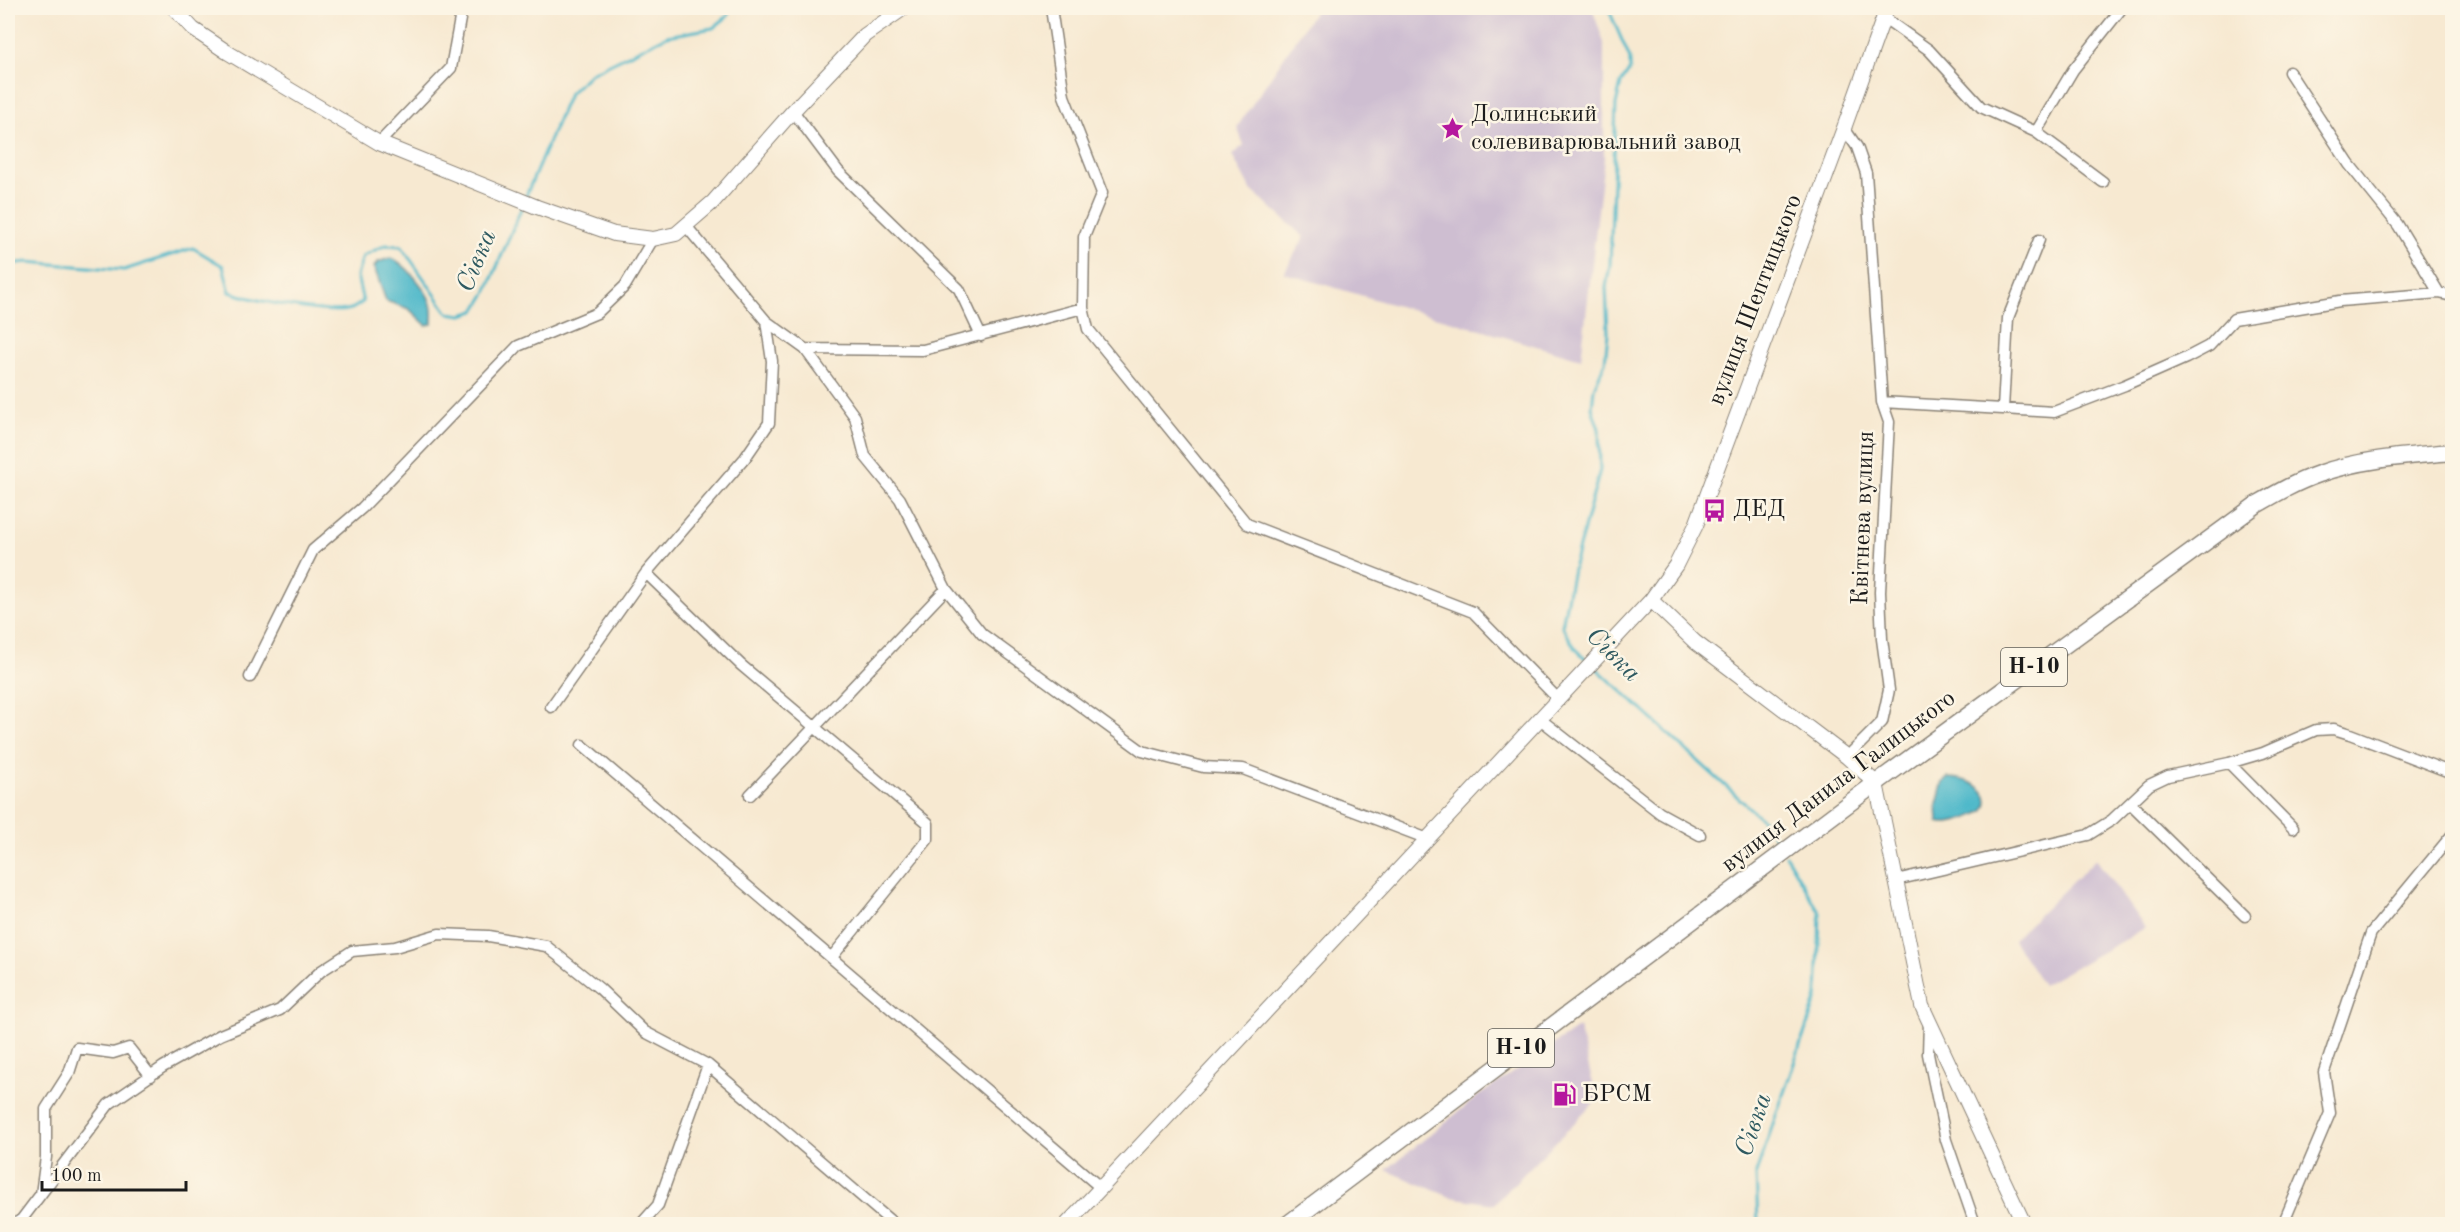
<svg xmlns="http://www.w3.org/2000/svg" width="2460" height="1232" font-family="'Old Standard TT',serif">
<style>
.industrial{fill:#cebed1}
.water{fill:#4cb7c9;stroke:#346a72;stroke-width:1.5}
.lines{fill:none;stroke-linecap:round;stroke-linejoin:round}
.stream{stroke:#4cb7c9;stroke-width:3}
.minor-casing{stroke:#8a8276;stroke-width:13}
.tertiary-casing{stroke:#8a8276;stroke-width:16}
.primary-casing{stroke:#8a8276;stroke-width:19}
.minor{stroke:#fff;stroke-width:10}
.tertiary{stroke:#fff;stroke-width:14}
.primary{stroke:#fff;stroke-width:16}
.labels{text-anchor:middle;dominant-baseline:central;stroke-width:5;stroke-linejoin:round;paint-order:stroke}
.shield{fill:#fcf5e5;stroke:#5f5d58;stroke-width:1.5}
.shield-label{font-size:22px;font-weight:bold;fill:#1c1c1c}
.poi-label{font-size:24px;fill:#1c1c1c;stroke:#fcf5e5;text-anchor:start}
.street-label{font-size:24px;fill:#1c1c1c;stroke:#fcf5e5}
.water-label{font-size:26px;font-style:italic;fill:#2f5a61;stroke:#fcf5e5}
</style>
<rect width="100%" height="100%" fill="#fcf5e5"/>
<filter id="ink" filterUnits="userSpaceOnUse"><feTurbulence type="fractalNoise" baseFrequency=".0167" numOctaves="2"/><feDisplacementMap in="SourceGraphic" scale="12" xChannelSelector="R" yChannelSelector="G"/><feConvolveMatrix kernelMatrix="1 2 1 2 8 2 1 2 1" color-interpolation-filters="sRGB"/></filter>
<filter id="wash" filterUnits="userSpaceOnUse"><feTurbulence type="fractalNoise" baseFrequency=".008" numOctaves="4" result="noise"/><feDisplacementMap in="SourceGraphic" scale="24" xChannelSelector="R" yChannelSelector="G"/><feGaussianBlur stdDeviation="1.35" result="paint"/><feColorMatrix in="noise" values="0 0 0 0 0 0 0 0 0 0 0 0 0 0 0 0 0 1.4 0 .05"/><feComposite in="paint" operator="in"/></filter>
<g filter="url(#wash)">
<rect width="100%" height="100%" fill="#f7e9d1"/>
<!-- industrial -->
<path class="industrial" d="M1317,8H1592L1604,43V159L1581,359L1284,273L1304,237L1250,189L1232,155L1244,145L1237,127Z
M2096,859L2145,928L2043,985L2013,940Z
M1579,1027L1597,1100L1494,1204L1450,1197L1386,1170L1477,1097Z"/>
<!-- water -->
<path class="water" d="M390,258C405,262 427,290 431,304C433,310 432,318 432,324L426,325L409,309L386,301L374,267L378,262Z
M1948,778C1962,778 1992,786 1986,806C1983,816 1947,826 1938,822L1937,804L1943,782Z"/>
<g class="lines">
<!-- stream -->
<path class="stream" d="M525,198L569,94L591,73L667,36L713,28L728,16L730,8
M8,264L28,262L124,270L193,248L223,266L230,292C252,300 329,316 351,309C355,308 359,304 363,302L357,276L363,256L386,245L401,246L448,313L462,315L475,311L486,293L523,204
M1588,661L1575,648L1562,626L1573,569L1600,470L1599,429L1592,408L1594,388L1605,362L1608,333L1606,287L1610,265L1616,104L1621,83L1630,69V59L1608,8
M1595,667L1765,822L1781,848
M1758,1224L1756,1173L1817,997L1820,913L1786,856"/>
</g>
</g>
<g filter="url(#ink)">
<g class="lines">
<defs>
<path id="minor" d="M1051,8L1064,96L1102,193L1084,237L1083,308L1088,329L1247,524L1473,612L1558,699
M1883,17L1929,50L1981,107L2036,132L2103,182
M2289,72L2349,164L2398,225L2439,293
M793,111L838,171L959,289L981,336
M1844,128L1857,147L1866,173L1882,402L1889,422L1880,592L1882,639L1889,690L1882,722L1847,757
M2036,132L2073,70L2122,8
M379,143L451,68L462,8
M686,226L766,321L805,349L855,417L865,456L900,499L946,589L982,634L1142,751L1203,767L1243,769L1428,839
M805,349L923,350L1083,308
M1882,402L2054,412L2125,385L2186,358L2209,346L2234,319L2340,301L2439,293L2452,296
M2003,409L2008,318L2039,240
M646,573L741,665L928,823V839L832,957
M250,677L313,550L362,508L518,346L597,313L625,286L653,239
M551,707L646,573L745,458L769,423L772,361L766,321
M1540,719L1660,813L1700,835
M582,745L1101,1188
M2229,763L2293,828
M750,795L946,589
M2130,803L2245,916
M1896,880L2088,835L2112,820L2149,785L2168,776L2229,763L2263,753L2316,730L2334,729L2350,734L2452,773
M1929,1022L1928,1054L1946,1140L1975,1224
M41,1194L46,1157V1109L69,1073L77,1048L113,1053L129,1048L151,1076
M15,1224L22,1219L109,1104L163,1067L220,1035L280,1010L321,971L352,951L395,947L439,934L488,936L546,946L600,989L645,1032L708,1065L894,1224
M641,1224L658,1205L708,1065
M2283,1224L2330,1113L2324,1072L2371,933L2452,835"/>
<path id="tertiary" d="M174,8L193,29L227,52L379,143L537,207L614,234L653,239L676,234L713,202L793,111L865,35L904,8
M1651,600L1695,642L1847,757L1876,783L1922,1006L2024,1224
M1067,1224L1651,600L1676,565L1696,525L1844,128L1887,8"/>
<path id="primary" d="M1288,1224L1876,783L2256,505C2277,493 2296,482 2319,474C2361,459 2408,456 2452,452"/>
</defs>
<!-- minor casing -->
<use href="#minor" class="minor-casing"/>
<!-- tertiary casing -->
<use href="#tertiary" class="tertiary-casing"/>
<!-- primary casing -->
<use href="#primary" class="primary-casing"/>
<!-- minor -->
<use href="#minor" class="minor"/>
<!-- tertiary -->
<use href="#tertiary" class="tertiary"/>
<!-- primary -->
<use href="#primary" class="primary"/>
</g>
</g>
<!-- icons -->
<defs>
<symbol id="sight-bare" viewBox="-9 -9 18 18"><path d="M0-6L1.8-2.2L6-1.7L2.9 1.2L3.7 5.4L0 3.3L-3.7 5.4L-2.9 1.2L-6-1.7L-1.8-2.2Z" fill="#b5179e" stroke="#fcf5e5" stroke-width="2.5" paint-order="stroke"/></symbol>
<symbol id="bus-bare" viewBox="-9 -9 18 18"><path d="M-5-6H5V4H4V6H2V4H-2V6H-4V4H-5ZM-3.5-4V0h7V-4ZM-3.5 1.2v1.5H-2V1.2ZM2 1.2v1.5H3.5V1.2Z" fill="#b5179e" stroke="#fcf5e5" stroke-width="2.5" paint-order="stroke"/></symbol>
<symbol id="fuel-bare" viewBox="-9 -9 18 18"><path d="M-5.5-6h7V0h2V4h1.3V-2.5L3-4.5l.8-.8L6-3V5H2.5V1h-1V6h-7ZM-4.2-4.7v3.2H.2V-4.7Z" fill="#b5179e" stroke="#fcf5e5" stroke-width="2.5" paint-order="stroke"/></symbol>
</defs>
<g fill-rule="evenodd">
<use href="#sight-bare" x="1436" y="112" width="33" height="33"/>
<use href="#bus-bare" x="1698" y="494" width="33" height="33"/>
<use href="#fuel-bare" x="1548" y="1078" width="33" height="33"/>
</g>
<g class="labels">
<!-- shield labels -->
<g class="shield">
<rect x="2001" y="648" width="66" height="38" rx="4.5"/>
<rect x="1488" y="1029" width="66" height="38" rx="4.5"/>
</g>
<g class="shield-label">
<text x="2034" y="667">Н-10</text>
<text x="1521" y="1048">Н-10</text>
</g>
<!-- poi labels -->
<g class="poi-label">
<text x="1471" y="115">Долинський<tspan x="1471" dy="28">солевиварювальний завод</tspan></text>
<text x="1733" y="510">ДЕД</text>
<text x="1582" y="1095">БРСМ</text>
</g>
<!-- street labels -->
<g class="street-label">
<text transform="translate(1756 300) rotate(-69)">вулиця Шептицького</text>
<text transform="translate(1864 518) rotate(-88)">Квітнева вулиця</text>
<text transform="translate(1839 782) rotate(-37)">вулиця Данила Галицького</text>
</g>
<!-- water labels -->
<g class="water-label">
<text transform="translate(477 261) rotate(-67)">Сівка</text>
<text transform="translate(1613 655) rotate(45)">Сівка</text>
<text transform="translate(1754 1125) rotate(-71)">Сівка</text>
</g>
</g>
<!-- margin -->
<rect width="2460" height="1232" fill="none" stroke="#fcf5e5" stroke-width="30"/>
<!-- scale -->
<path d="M42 1181v9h144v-9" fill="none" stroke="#1c1c1c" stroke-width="3"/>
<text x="51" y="1181" font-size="18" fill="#1c1c1c" stroke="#fcf5e5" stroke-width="4.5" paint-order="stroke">100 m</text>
</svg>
